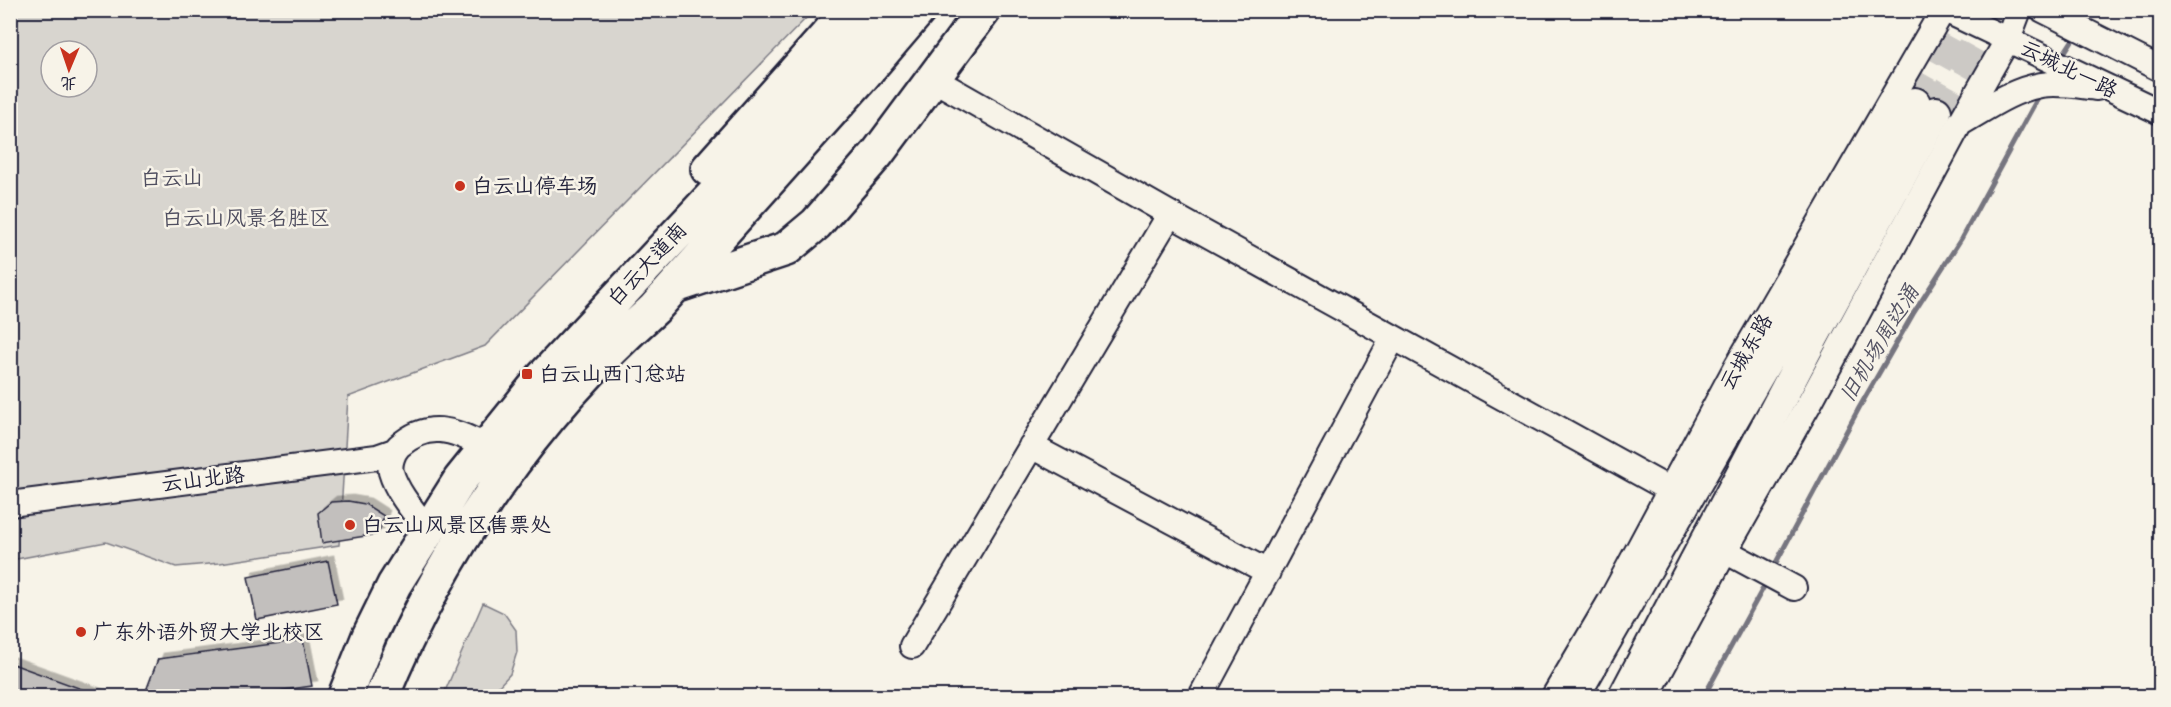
<svg xmlns="http://www.w3.org/2000/svg" width="2171" height="707" font-family="'Shantell Sans','LXGW WenKai TC',sans-serif">
<style>
.green{fill:#d8d5cf;stroke:#7d7c85;stroke-width:1.5;fill-rule:evenodd}
.lines{fill:none;stroke-linecap:round;stroke-linejoin:round}
.stream{stroke:#76747f;stroke-width:5}
.building{fill:#c2bfbd;stroke:#22223b;stroke-width:1.5;filter:url(#shadow)}
.major-tunnel{stroke:#ccc9c5;stroke-width:30;stroke-dasharray:30 15;stroke-linecap:butt}
.minor-casing{stroke:#22223b;stroke-width:28}
.major-casing{stroke:#22223b;stroke-width:34}
.highway-casing{stroke:#22223b;stroke-width:38}
.minor{stroke:#f7f3e8;stroke-width:24}
.major{stroke:#f7f3e8;stroke-width:30}
.highway{stroke:#f7f3e8;stroke-width:33}
.poi-dot{fill:#c8321e;stroke:#f7f3e8;stroke-width:2}
.labels{text-anchor:middle;dominant-baseline:central;stroke-width:5;stroke-linejoin:round;paint-order:stroke}
.street-label{font-size:21px;fill:#22223b;stroke:#f7f3e8}
.park-label{font-size:21px;fill:#504f60;stroke:#f7f3e8}
.poi-label{font-size:21px;fill:#22223b;stroke:#f7f3e8;text-anchor:start}
.water-label{font-size:22px;font-style:italic;fill:#535263;stroke:#f7f3e8}
</style>
<defs>
<filter id="shadow"><feDropShadow dx="5.5" dy="-5.5" stdDeviation="0" flood-color="#0004"/></filter>
</defs>
<rect width="100%" height="100%" fill="#f7f3e8"/>
<filter id="ink" filterUnits="userSpaceOnUse"><feTurbulence type="fractalNoise" baseFrequency=".0167" numOctaves="2"/><feDisplacementMap in="SourceGraphic" scale="12" xChannelSelector="R" yChannelSelector="G"/><feConvolveMatrix kernelMatrix="1 2 1 2 8 2 1 2 1" color-interpolation-filters="sRGB"/></filter>
<g filter="url(#ink)">
<!-- green -->
<path class="green" d="M11,11H813L485,346L348,397L339,545L220,563L176,567L106,542L11,560ZM51,51H87V87H51Z
M483,603L504,613L516,630L517,652L510,674L497,688L482,696H443Z"/>
<g class="lines">
<!-- stream -->
<path class="stream" d="M2083,22L2090,10
M2061,58L2077,33
M1772,570L1859,408L1913,314L1961,239L2041,92
M1704,696L1767,581"/>
</g>
<!-- building -->
<path class="building" d="M348,501L365,504L384,516L378,534L322,543L318,513L331,502Z
M328,561L337,604L257,620L248,577Z
M303,640L312,686L243,696H144L158,659Z
M10,663L98,695L97,696H10Z"/>
<g class="lines">
<!-- major-tunnel -->
<path class="major-tunnel" d="M1915,103L1967,10
M1936,112L1993,10"/>
<defs>
<path id="minor" d="M1945,10L2160,112
M2043,10L2160,69
M933,79L1170,214L1670,490
M1961,123C1987,108 2012,90 2041,85C2059,82 2079,86 2097,88
M1031,446L1268,572
M10,504L377,457L394,451
M428,530C415,513 397,493 391,472C389,464 393,452 399,446C431,418 455,432 488,447
M1725,551L1794,588
M912,646L1170,214
M1201,696L1393,338
M1554,696L1612,598L1736,367L1943,10
M1647,696L1725,551L1810,402L1960,123L2008,39L2019,10"/>
<path id="major" d="M1574,696L1915,103
M1624,696L1807,349L1936,112"/>
<path id="highway" d="M708,169L838,23L846,10
M675,286L786,249L816,224L877,154L984,10
M345,696L369,636L394,585L460,480L543,377L849,50L882,10
M382,696C442,549 535,415 654,309L860,79L919,10"/>
</defs>
<!-- minor casing -->
<use href="#minor" class="minor-casing"/>
<!-- major casing -->
<use href="#major" class="major-casing"/>
<!-- highway casing -->
<use href="#highway" class="highway-casing"/>
<!-- minor -->
<use href="#minor" class="minor"/>
<!-- major -->
<use href="#major" class="major"/>
<!-- highway -->
<use href="#highway" class="highway"/>
</g>
</g>
<!-- markers -->
<g class="poi-dot">
<circle cx="460" cy="186" r="6"/>
<rect x="521" y="368" width="12" height="12" rx="3"/>
<circle cx="350" cy="525" r="6"/>
<circle cx="81" cy="632" r="6"/>
</g>
<g class="labels">
<!-- street labels -->
<g class="street-label">
<text transform="translate(2069 69) rotate(26)">云城北一路</text>
<text transform="translate(647 264) rotate(-47)">白云大道南</text>
<text transform="translate(1746 352) rotate(-60)">云城东路</text>
<text transform="translate(203 479) rotate(-7)">云山北路</text>
</g>
<!-- park labels -->
<g class="park-label">
<text x="172" y="178">白云山</text>
<text x="246" y="218">白云山风景名胜区</text>
</g>
<!-- poi labels -->
<g class="poi-label">
<text x="472" y="186">白云山停车场</text>
<text x="539" y="374">白云山西门总站</text>
<text x="362" y="525">白云山风景区售票处</text>
<text x="93" y="632">广东外语外贸大学北校区</text>
</g>
<!-- water labels -->
<g class="water-label">
<text transform="translate(1879 343) rotate(-59)">旧机场周边涌</text>
</g>
</g>
<!-- margin -->
<rect width="2171" height="707" fill="none" stroke="#f7f3e8" stroke-width="36"/>
<rect x="18" y="18" width="2135" height="671" fill="none" stroke="#22223b" stroke-width="2" filter="url(#ink)"/>
<!-- north arrow -->
<g transform="translate(69 69) rotate(182)"><circle r="28" fill="#f7f3e8" stroke="#a29fa3" stroke-width="1.5"/>
<path d="M0-4.5L10 22L0 15L-10 22Z" fill="#c8321e"/>
<text y="-9" font-size="16" font-weight="bold" text-anchor="middle" fill="#22223b">北</text>
</g>
</svg>
